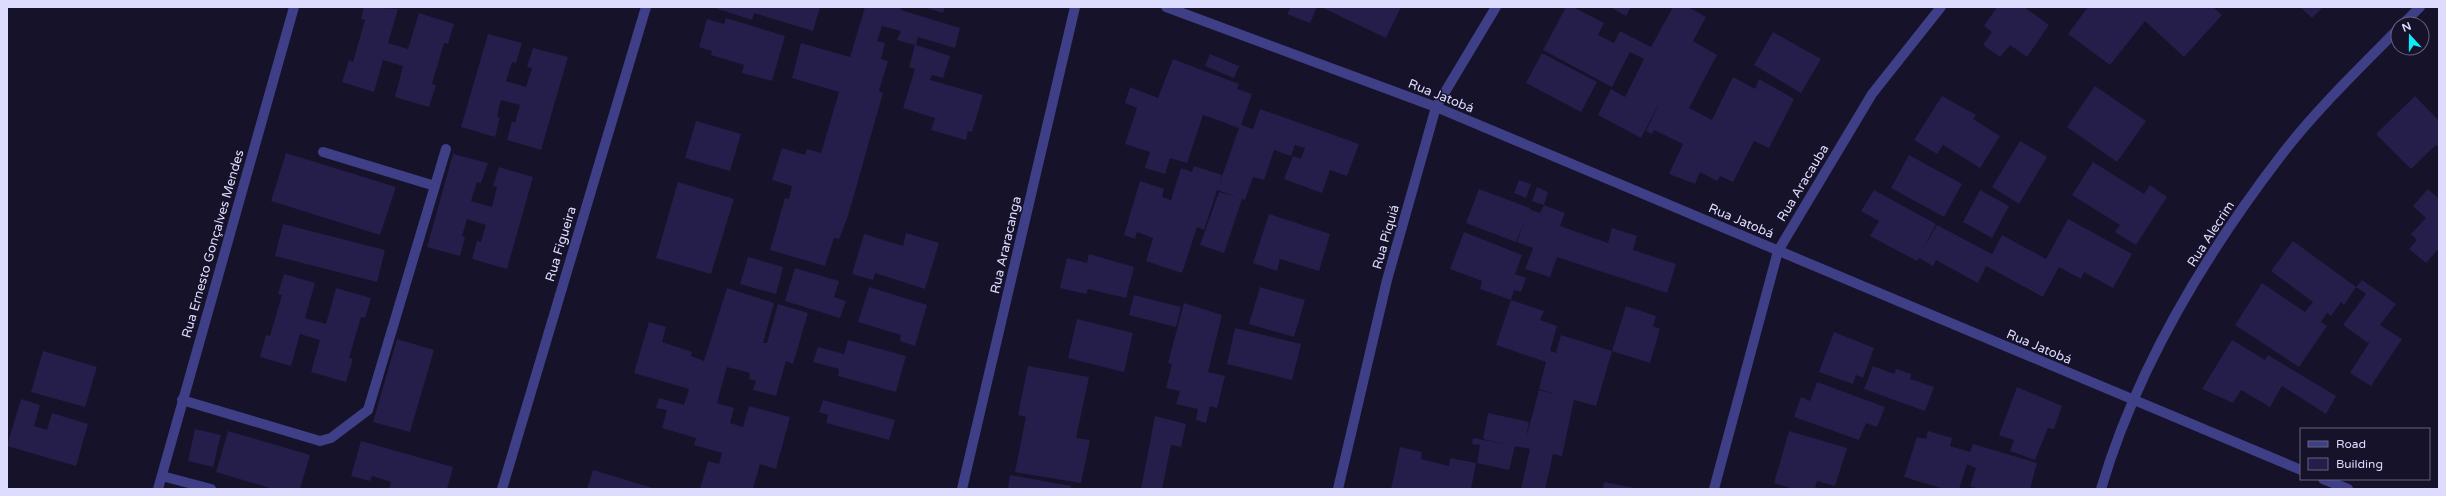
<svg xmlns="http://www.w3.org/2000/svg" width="2446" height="496" font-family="'Varela Round',sans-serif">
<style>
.building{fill:#251e4a}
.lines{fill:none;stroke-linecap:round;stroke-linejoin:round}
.minor{stroke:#3e3f87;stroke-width:10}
.labels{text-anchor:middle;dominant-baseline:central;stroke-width:3;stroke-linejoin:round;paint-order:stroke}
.street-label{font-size:13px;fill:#dedcfe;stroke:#15122a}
</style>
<rect width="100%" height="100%" fill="#15122a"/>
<!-- building -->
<path class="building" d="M364,7L398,9L388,43L408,49L419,13L454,24L448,44L444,43L432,84L436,85L429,107L395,97L403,66L383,60L374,92L342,82L349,60L353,62L365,20L361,19Z
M712,7H820L813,31L754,13L752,20Z
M865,7H901V10L960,28L955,48L918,37L916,45L950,56L943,78L932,75L930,80L983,95L972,132L968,131L966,140L931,130L935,118L903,108L915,69L909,67L915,45L897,40L901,31L882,26L877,41L885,43L881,59L888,61L879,91L883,93L848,216L839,239L834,238L825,266L770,250L785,198L789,199L792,186L772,180L782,148L805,155L807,149L821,153L839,92L792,78L801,43L850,57Z
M924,7H945L943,13Z
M1291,7H1317L1310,23L1287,14Z
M1321,7H1401L1386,38Z
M1566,7H1573L1604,23L1598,35L1614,43L1620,31L1651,47L1673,7H1688L1706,17L1693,41L1717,55L1689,108L1712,120L1733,77L1755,89L1759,79L1794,99L1769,148L1754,141L1733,182L1720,176L1717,181L1700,172L1695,184L1669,174L1683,144L1654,130L1652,134L1646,131L1662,98L1641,138L1598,115L1611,89L1625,97L1644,59L1630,52L1612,87L1543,50Z
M1610,7H1631L1626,16Z
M1997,7H2024L2049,25L2027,57L2010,45L2000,57L1983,45L1992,32L1984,26Z
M2088,7H2213L2222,15L2184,57L2145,21L2110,65L2068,34Z
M2300,7H2323L2312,18Z
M726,18L785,36L772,81L742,73L744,65L711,55L712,51L699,47L707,19L724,24Z
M1773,32L1821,59L1801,93L1754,65Z
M488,34L522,43L516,63L512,62L506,81L526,87L532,68L527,67L533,48L568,57L541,150L507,140L512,121L515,123L520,105L501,100L497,116L500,118L495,137L461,127Z
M1542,53L1597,82L1581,112L1526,83Z
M1210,54L1239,66L1234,78L1205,66Z
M1173,59L1239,84L1237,89L1252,94L1241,125L1253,129L1260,109L1359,144L1347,176L1330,170L1322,193L1284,179L1293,156L1301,159L1305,148L1295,145L1291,156L1274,150L1264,180L1253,177L1245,200L1242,199L1224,253L1200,245L1219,192L1237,197L1217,190L1204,230L1197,227L1182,273L1146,261L1153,238L1137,232L1135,239L1124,235L1140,181L1164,189L1162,197L1171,200L1181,168L1192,172L1194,166L1222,175L1219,185L1239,128L1190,110L1203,115L1187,163L1170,158L1165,174L1145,168L1150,152L1125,144L1137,108L1125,103L1130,87L1158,98Z
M2095,86L2146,121L2117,162L2067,127Z
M1942,96L1976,115L1973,119L2000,136L1980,168L1943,145L1937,154L1914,140Z
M2415,96L2439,121V148L2436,145L2411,169L2376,134Z
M696,121L741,134L730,171L685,158Z
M2020,141L2047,157L2019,204L1992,187Z
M286,153L396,187L380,235L271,201Z
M453,154L488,163L481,183L477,182L471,201L492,207L497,187L493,186L499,167L533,177L507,269L472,259L477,241L481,242L486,225L467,219L462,236L465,237L460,256L427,247Z
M1909,155L1962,184L1944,217L1891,188Z
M2093,162L2144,194L2150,185L2167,197L2136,245L2115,232L2120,225L2072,195Z
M1519,180L1531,184L1526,198L1514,193Z
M678,182L734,199L711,274L656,258Z
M1537,187L1548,192L1544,205L1532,201Z
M1479,189L1530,208L1516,242L1466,223Z
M2428,189L2439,199V248L2426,263L2409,249L2417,240L2411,234L2426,218L2413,206Z
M1874,190L1936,224L1924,247L1937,225L1992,254L1978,283L1936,260L1933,266L1919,258L1917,261L1870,236L1879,221L1861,211Z
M1980,190L2009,206L1992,238L1963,222Z
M1544,205L1565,213L1560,226L1608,243L1612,228L1637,236L1633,250L1676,264L1667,293L1557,257L1550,277L1525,269L1533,248L1517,242L1529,209L1540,213Z
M1269,214L1330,234L1319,271L1280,259L1277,271L1253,263Z
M2068,219L2132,254L2113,288L2084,272L2081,279L2059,267L2043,297L1986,266L2002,235L2046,259Z
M283,224L385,250L377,282L275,256Z
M1464,232L1522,255L1515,274L1526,278L1521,292L1514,290L1511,300L1480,289L1482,281L1450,269Z
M906,233L939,243L925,289L875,273L873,280L852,274L864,234L903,246Z
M2293,241L2356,287L2362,280L2396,304L2380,325L2402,339L2371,386L2350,373L2372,338L2368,343L2343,325L2366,294L2356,287L2344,305L2341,302L2331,316L2327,313L2321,322L2327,326L2299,367L2235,325L2262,283L2305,312L2313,302L2271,271Z
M1089,254L1134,267L1126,298L1088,289L1086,294L1060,288L1067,258L1087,263Z
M748,257L783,267L776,294L740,284Z
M795,268L839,281L834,297L846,301L840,318L785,301Z
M284,274L315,283L305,318L326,324L336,288L371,298L365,318L361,317L349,358L353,359L346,382L311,372L320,340L300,334L291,366L260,357L266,335L270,336L282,295L278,294Z
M869,287L927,305L915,346L900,341L901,335L858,322Z
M1260,287L1305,300L1294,337L1249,324Z
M727,288L774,303L763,343H767L778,304L808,313L793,364L786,361L776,396L753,390L756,381L749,379L750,373L727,367L717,403L734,408L730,423L743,427L749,406L790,417L776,469L760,464L753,489H700L708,461L719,464L722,453L694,445L696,438L662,428L667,410L656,408L659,398L684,405L689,389L634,373L649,322L666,327L662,342L692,352L691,356L704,361Z
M1134,295L1181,307L1176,327L1129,315Z
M1511,300L1544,311L1540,320L1557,326L1550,351L1556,353L1561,335L1612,351L1596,406L1574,400L1562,456L1553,454L1545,489H1521L1530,449L1515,446L1509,470L1477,463L1480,445L1472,444L1473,438L1504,444L1483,439L1488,413L1529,422L1526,438L1539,390L1558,395L1539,389L1546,362L1496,345Z
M1184,303L1222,315L1208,372L1225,376L1217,408L1210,406L1206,423L1196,420L1198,409L1176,404L1180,391L1166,388L1172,364L1168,363Z
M1626,306L1656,316L1653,326L1660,329L1650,363L1612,351Z
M1077,319L1133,333L1124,372L1068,358Z
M1235,328L1301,344L1292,380L1227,364Z
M1834,332L1874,348L1863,378L1856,375L1853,384L1819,372Z
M397,339L434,350L410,432L373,422Z
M848,340L906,356L896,392L838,376L839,369L813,362L818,347L844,354Z
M2232,340L2265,360L2268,355L2336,396L2326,414L2282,386L2270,407L2241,390L2233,403L2202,389Z
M43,351L97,367L85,407L31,392Z
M1028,366L1089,377L1076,438L1090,440L1081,483L1015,472L1026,417L1018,415Z
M1873,366L1894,374L1896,369L1911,374L1910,379L1934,387L1925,411L1864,389Z
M1817,382L1885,407L1877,427L1866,423L1859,440L1794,417L1801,397L1810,401Z
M2017,387L2062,406L2054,429L2048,428L2035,460L2010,451L2014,440L1999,435Z
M21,399L40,405L34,426L47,430L52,413L88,424L76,466L7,446Z
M823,400L895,420L889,440L826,423L828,415L819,412Z
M1155,416L1186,424L1181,447L1171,445L1162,489H1141Z
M195,429L221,435L213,467L188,461Z
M228,431L310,455L300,489H273L216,472Z
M1789,431L1847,448L1835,486L1817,481L1815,489H1794L1774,483Z
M1928,431L1952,438L1950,446L1970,452L1973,444L2037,463L2030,489H1979L1970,486L1976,468L1967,464L1959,489H1944L1904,477L1917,437L1926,439Z
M361,441L453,467L447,489H389L391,482L372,476L370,481L351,476Z
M1400,447L1422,452L1421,459L1449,466L1450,458L1476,463L1471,489H1391Z
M593,470L656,489H587Z
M1010,475L1071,486L1070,489H1008Z
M1604,482L1635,488V489H1603Z"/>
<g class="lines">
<!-- minor -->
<path class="minor" d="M1166,7L1436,107L2301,470
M2403,24L2420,7
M323,152L435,186
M182,400L320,441L331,438L368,410L446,149
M162,476L211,489
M2323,479L2348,489
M158,489L294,7
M502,489L646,7
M962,489L1075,7
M1338,489L1387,280L1436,107L1496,7
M1714,489L1778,251L1872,94L1941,7
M2101,489C2137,367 2206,253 2283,153C2317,109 2359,69 2398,29"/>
</g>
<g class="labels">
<!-- street labels -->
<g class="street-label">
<text transform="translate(1441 96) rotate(22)">Rua Jatobá</text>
<text transform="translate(1803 183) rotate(-59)">Rua Aracauba</text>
<text transform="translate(1741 221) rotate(23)">Rua Jatobá</text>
<text transform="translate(2211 234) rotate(-57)">Rua Alecrim</text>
<text transform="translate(1386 237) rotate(-74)">Rua Piquiá</text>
<text transform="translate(213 244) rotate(-74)">Rua Ernesto Gonçalves Mendes</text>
<text transform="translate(561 244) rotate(-73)">Rua Figueira</text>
<text transform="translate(1006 245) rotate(-77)">Rua Araracanga</text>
<text transform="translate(2039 347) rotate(23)">Rua Jatobá</text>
</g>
</g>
<!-- border -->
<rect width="2446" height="496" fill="none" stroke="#dedcfe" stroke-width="16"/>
<!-- legend -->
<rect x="2300" y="428" width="130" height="52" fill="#15122a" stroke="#65637f"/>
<rect x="2308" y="441" width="20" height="6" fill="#3e3f87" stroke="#65637f"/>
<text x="2336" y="448" font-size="12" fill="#dedcfe">Road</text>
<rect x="2308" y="458" width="20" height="12" fill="#251e4a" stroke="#65637f"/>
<text x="2336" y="468" font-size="12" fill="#dedcfe">Building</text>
<!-- north arrow -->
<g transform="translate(2410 36) rotate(339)"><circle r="19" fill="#15122a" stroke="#65637f"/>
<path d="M0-3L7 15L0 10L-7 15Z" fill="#0eecf8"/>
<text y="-6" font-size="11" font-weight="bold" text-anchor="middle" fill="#dedcfe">N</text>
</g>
</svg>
